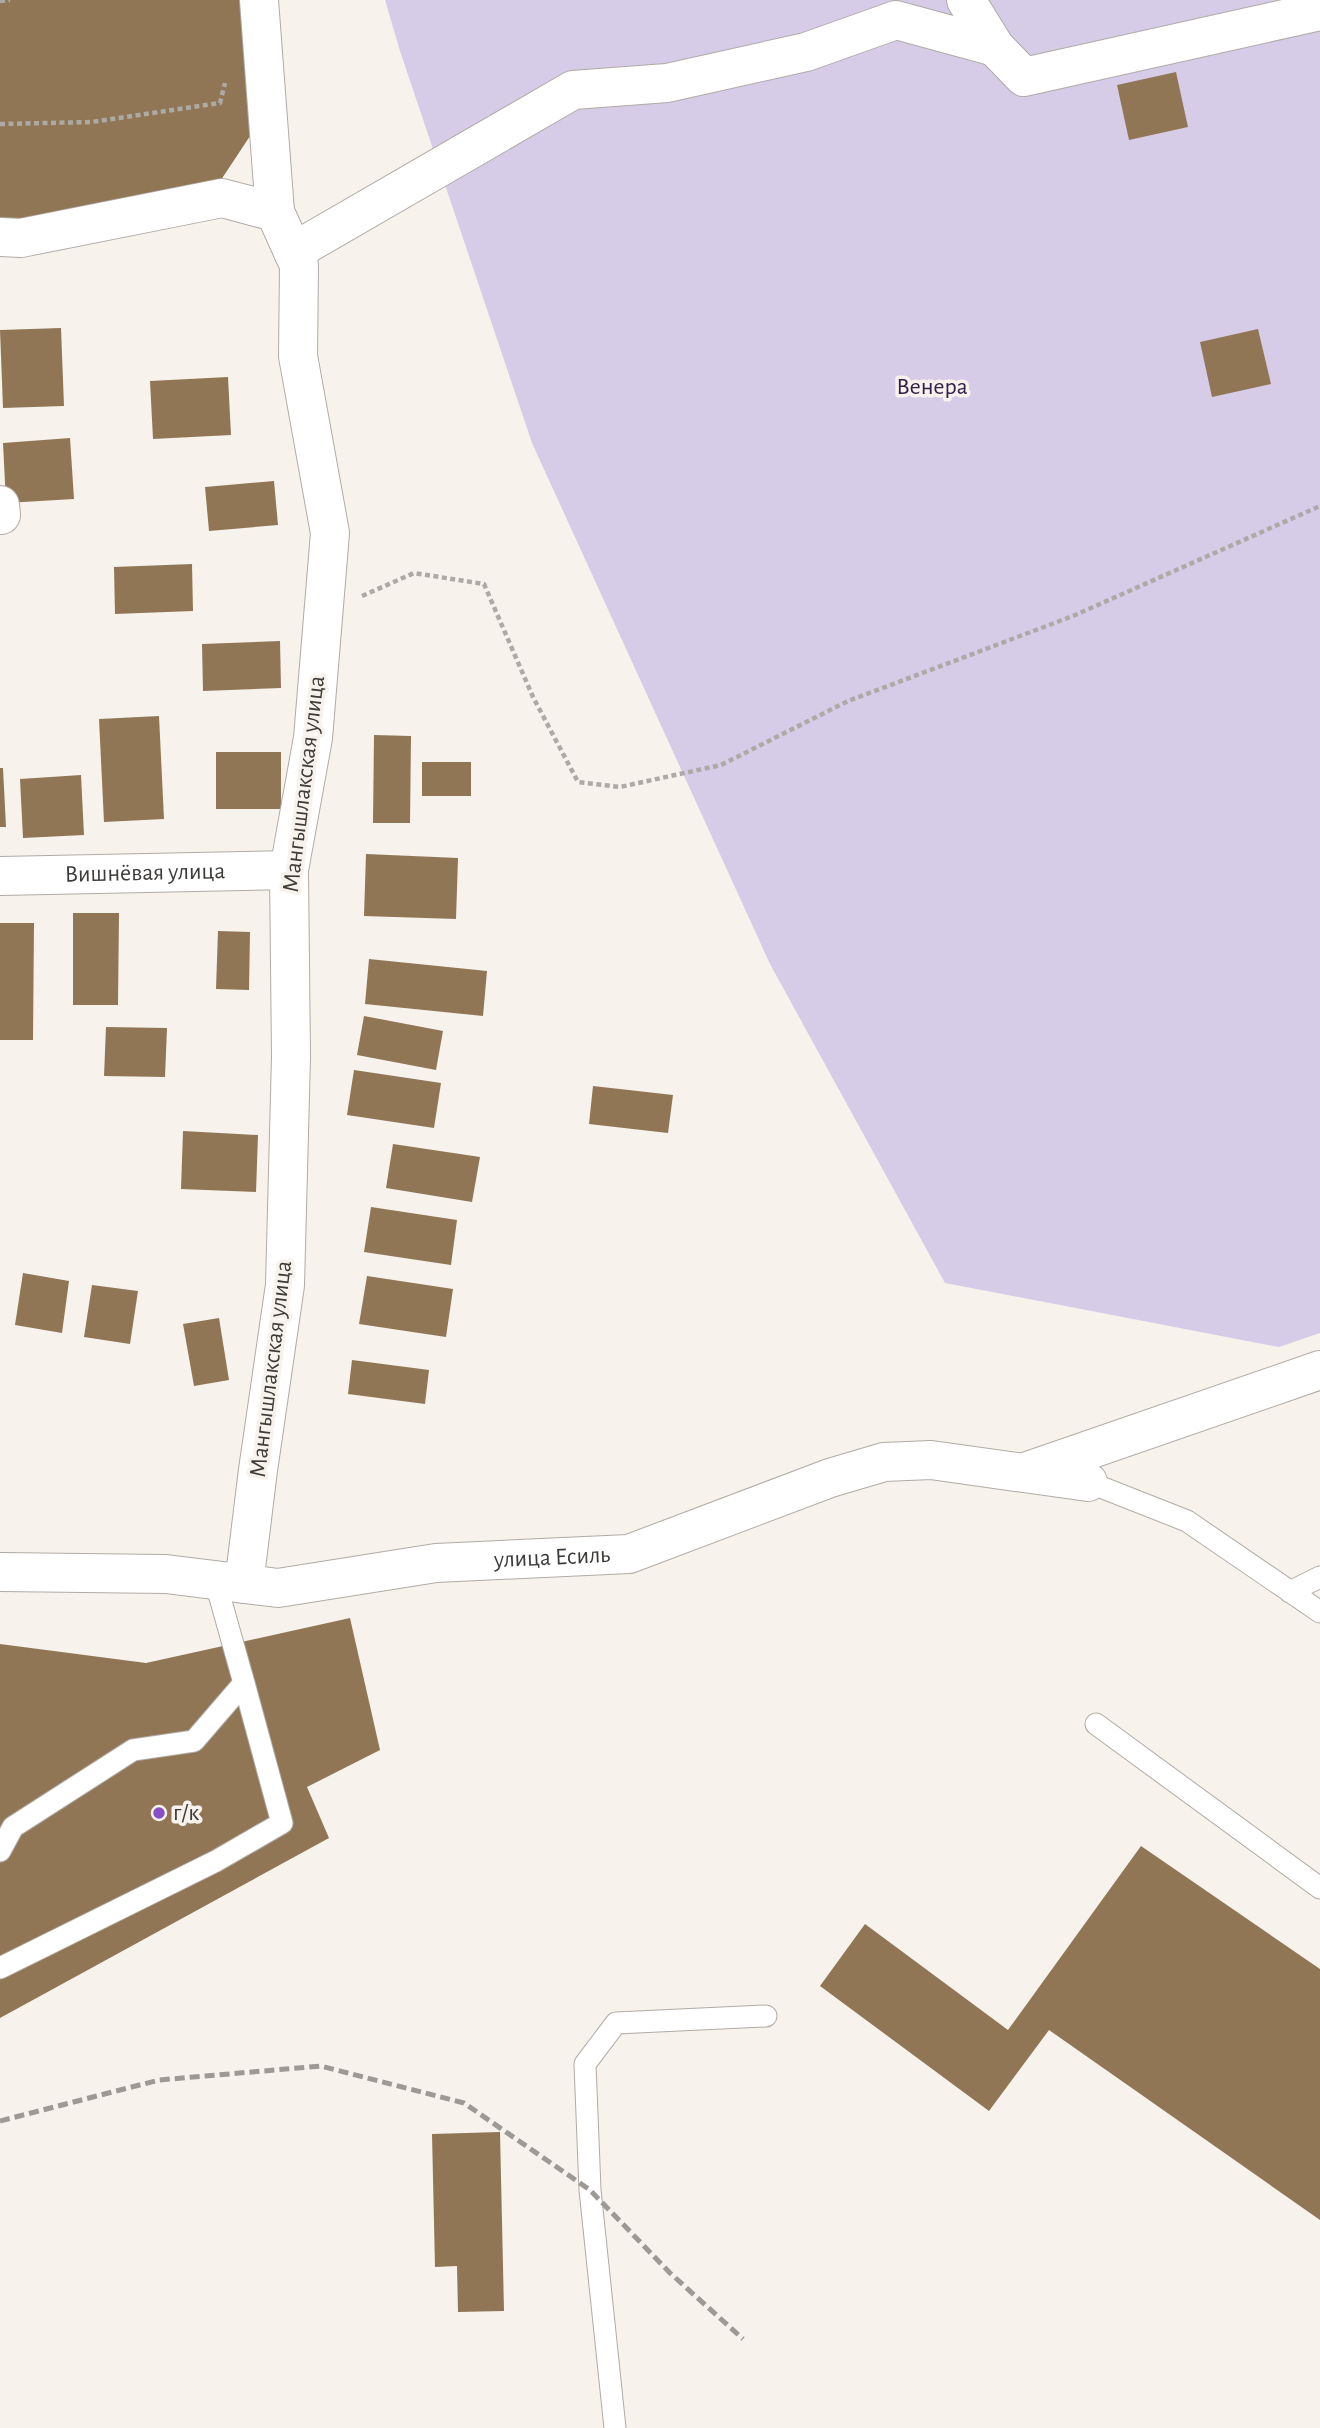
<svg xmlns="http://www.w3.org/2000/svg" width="1320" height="2428" font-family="'Alegreya Sans',sans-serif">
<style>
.green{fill:#d6cce8}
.building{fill:#917656}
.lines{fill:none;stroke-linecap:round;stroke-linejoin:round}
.lane-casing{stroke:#b0aba6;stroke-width:23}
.street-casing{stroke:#b0aba6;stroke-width:40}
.path{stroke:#ada9a5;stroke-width:4.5;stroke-dasharray:5 3.5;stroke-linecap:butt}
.lane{stroke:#fff;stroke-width:21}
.street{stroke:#fff;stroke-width:38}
.rail{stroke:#9d9995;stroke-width:5;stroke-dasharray:10 5;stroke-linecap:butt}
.poi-dot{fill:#8750c7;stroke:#f7f2ec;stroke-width:2.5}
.labels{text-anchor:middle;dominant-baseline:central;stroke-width:7;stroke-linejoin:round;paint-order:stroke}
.park-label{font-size:24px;fill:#331d4d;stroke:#f7f2ec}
.street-label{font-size:24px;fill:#3e3c3a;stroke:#f7f2ec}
.poi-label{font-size:24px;fill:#3e3c3a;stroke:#f7f2ec;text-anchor:start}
</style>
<rect width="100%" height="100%" fill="#f7f2ec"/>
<!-- green -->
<path class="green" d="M385,0H1320V1333L1279,1347L945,1283L770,964L532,443L400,51Z"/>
<!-- building -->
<path class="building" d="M0,0H241L260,121L213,192L0,222Z
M1176,72L1188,127L1129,140L1117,85Z
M61,328L64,406L3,408L0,330Z
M1258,329L1271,384L1212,397L1200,342Z
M228,377L231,435L153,439L150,381Z
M70,438L74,499L6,503L3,443Z
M274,481L278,525L209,531L205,487Z
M192,564L193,611L115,614L114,567Z
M280,641L281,688L203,691L202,644Z
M159,716L164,819L104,822L99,719Z
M374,735L411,736L410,823H373Z
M216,752H281V809H216Z
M422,762H471V796H422Z
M0,768H3L6,827H0Z
M81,775L84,835L23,838L20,779Z
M366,854L458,858L456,919L364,916Z
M73,913H119L118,1005H73Z
M0,923H34L33,1040H0Z
M218,931L250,932L249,990L216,989Z
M369,959L487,971L483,1016L365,1004Z
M364,1016L443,1031L436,1070L357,1055Z
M106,1027L167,1028L165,1077L104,1076Z
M354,1070L441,1083L434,1128L347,1115Z
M593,1086L673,1095L668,1133L589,1124Z
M183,1131L258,1135L256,1192L181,1189Z
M393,1144L480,1157L472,1202L386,1188Z
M371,1207L457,1220L451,1265L364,1252Z
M23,1273L69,1281L62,1333L15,1325Z
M367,1276L453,1289L446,1337L359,1324Z
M92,1285L138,1291L130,1344L84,1337Z
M219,1318L229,1380L194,1386L183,1324Z
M352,1360L429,1370L425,1404L348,1394Z
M350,1618L380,1750L307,1787L329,1838L0,2018V1644L146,1663Z
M1141,1846L1320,1969V2220L1049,2030L989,2111L820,1986L865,1924L1008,2030Z
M500,2132L504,2311L458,2312L457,2266L435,2267L432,2134Z"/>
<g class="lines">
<defs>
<path id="lane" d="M1088,1482L1187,1521L1320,1612
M1290,1592L1320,1577
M1096,1724L1320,1888
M0,1851L13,1827L133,1750L194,1741L244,1683L215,1580
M0,1968L216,1861L282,1823L244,1683
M615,2428L590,2190L585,2064L616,2023L766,2016"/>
<g id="street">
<path d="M259,0L275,212"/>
<path d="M966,0L995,47L1024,77L1320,11"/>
<path d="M0,237L21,238L222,198L275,212L299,265L298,356L330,533L313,738L289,870L291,1057L285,1285L258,1470L244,1584"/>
<path d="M293,252L573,90L667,83L806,52L896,20L995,47"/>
<path d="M0,505L1,515"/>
<path id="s1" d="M0,876L289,870"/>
<path d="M1028,1471L1320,1370"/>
<path id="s2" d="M0,1572L166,1574L278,1588L436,1563L629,1554L830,1478L884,1462L931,1460L1088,1482"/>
</g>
</defs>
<!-- lane casing -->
<use href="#lane" class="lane-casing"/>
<!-- street casing -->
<use href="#street" class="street-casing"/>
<!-- path -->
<path class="path" d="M0,1L10,0
M0,124L91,122L220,103L225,83
M362,596L414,573L484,584L533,697L578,782L620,787L721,765L848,701L1073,616L1320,506"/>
<!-- lane -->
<use href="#lane" class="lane"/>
<!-- street -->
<use href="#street" class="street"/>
<!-- rail -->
<path class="rail" d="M0,2121L159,2080L321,2066L464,2103L590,2190L670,2273L743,2339"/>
</g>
<!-- markers -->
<circle class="poi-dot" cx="159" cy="1813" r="7"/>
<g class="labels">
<!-- park labels -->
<g class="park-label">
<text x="932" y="387">Венера</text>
</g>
<!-- street labels -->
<g class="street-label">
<text transform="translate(304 784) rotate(-83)">Мангышлакская улица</text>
<text stroke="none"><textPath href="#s1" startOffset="145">Вишнёвая улица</textPath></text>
<text transform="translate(271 1369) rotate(-83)">Мангышлакская улица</text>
<text stroke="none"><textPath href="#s2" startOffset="555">улица Есиль</textPath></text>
</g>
<!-- poi labels -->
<g class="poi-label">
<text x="173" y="1813">г/к</text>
</g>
</g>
</svg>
